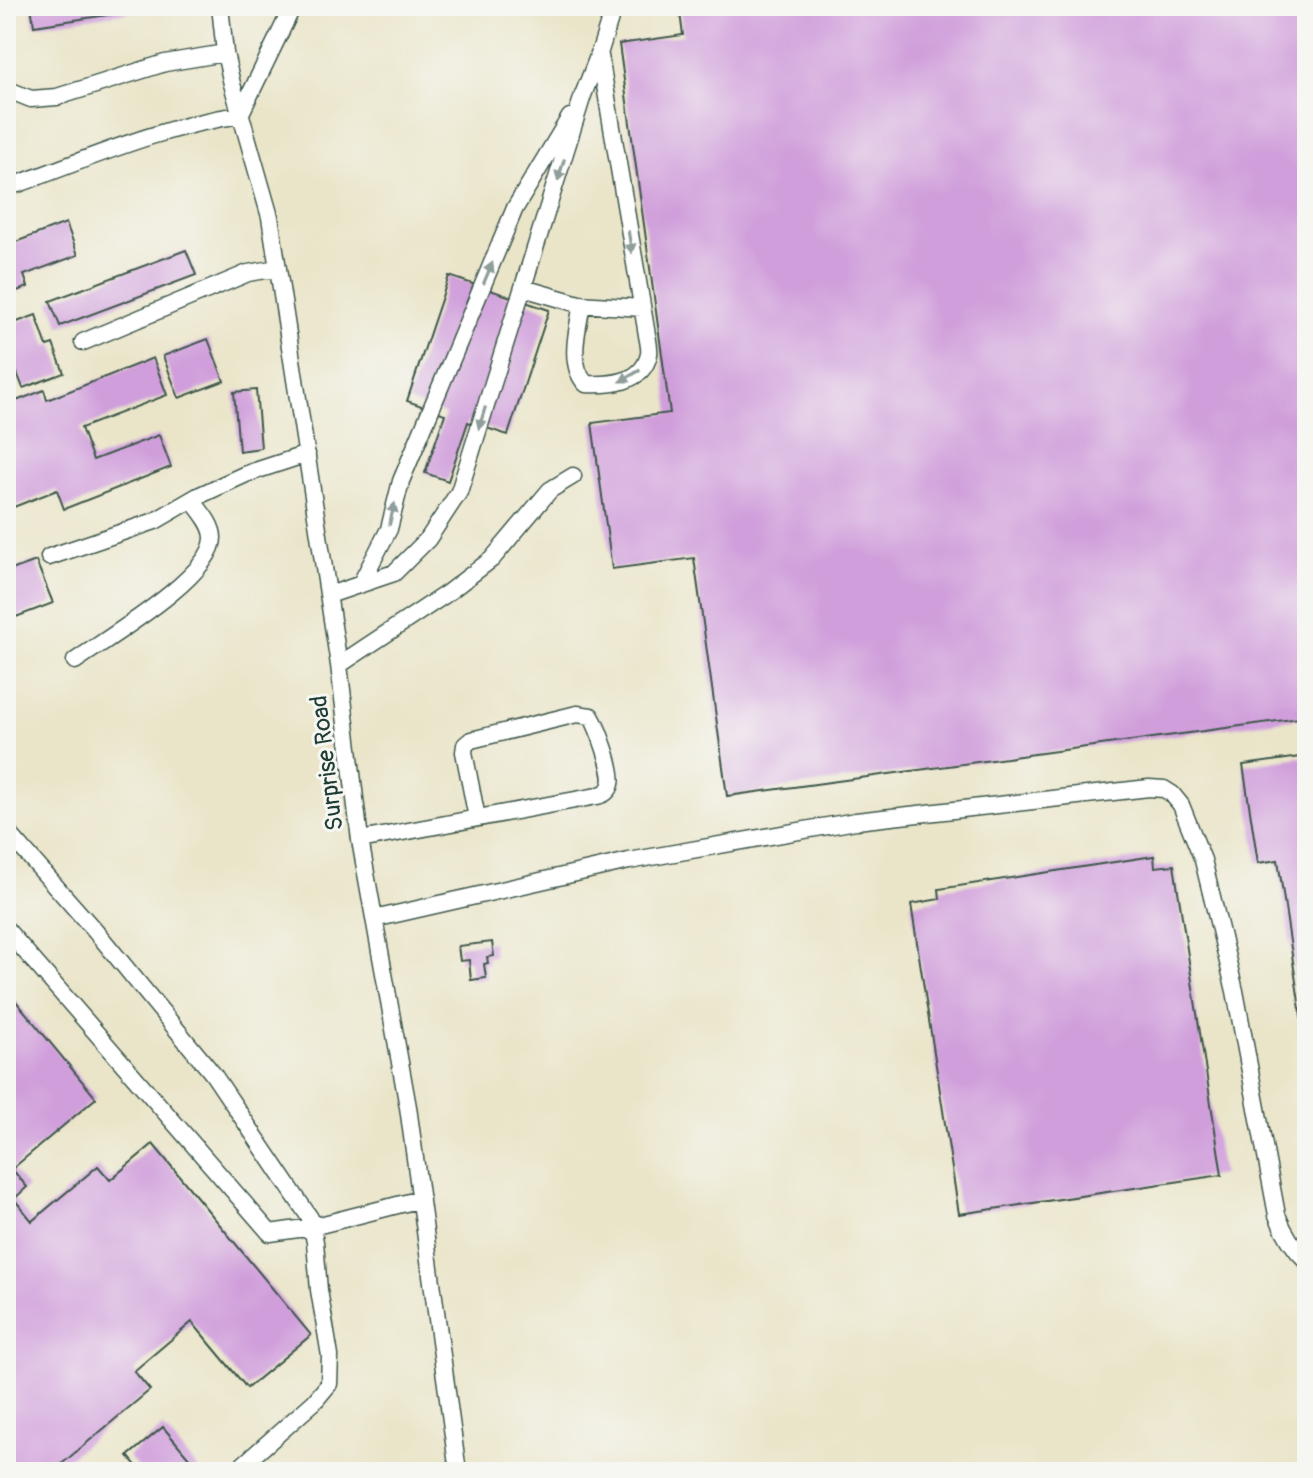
<svg xmlns="http://www.w3.org/2000/svg" width="1313" height="1478" font-family="Pangolin,sans-serif">
<style>
.building{fill:#d09fdb}
.lines{fill:none;stroke-linecap:round;stroke-linejoin:round}
.lane-casing{stroke:#3d564a;stroke-width:19}
.lane{stroke:#fff;stroke-width:16}
.oneway{fill:#8f9e9a}
.labels{text-anchor:middle;dominant-baseline:central;stroke-width:6;stroke-linejoin:round;paint-order:stroke}
.street-label{font-size:24px;fill:#1f3d34;stroke:#f6f6f2}
</style>
<rect width="100%" height="100%" fill="#f6f6f2"/>
<filter id="ink" filterUnits="userSpaceOnUse"><feTurbulence type="fractalNoise" baseFrequency=".0125" numOctaves="2"/><feDisplacementMap in="SourceGraphic" scale="16" xChannelSelector="R" yChannelSelector="G"/><feConvolveMatrix kernelMatrix="1 2 1 2 8 2 1 2 1" color-interpolation-filters="sRGB"/></filter>
<filter id="wash" filterUnits="userSpaceOnUse"><feTurbulence type="fractalNoise" baseFrequency=".006" numOctaves="4" result="noise"/><feDisplacementMap in="SourceGraphic" scale="32" xChannelSelector="R" yChannelSelector="G"/><feGaussianBlur stdDeviation="1.8" result="paint"/><feColorMatrix in="noise" values="0 0 0 0 0 0 0 0 0 0 0 0 0 0 0 0 0 1.4 0 .05"/><feComposite in="paint" operator="in"/></filter>
<g filter="url(#wash)">
<rect width="100%" height="100%" fill="#eae5c9"/>
<g id="blocks">
<!-- building -->
<path class="building" d="M31,6H154V8L34,26Z
M679,6H1307V717L727,796L694,558L612,569L592,423L670,413L619,44L683,35Z
M66,223L78,255L24,275L28,287L6,295V233L8,232L13,243Z
M186,250L196,275L60,326L50,301Z
M449,276L549,310L508,435L468,422L448,481L425,473L445,414L407,401Z
M36,315L47,346L53,344L64,373L23,388L16,370L6,374V326Z
M208,339L224,381L179,398L163,356Z
M153,358L167,395L81,428L93,460L159,435L171,467L64,509L57,490L6,510V405L44,390L47,400Z
M256,390L261,448L239,451L234,392Z
M36,561L53,603L16,617L6,590V572Z
M1307,756V1043H1305L1278,860L1258,863L1243,765Z
M1154,856L1155,867L1174,865L1222,1175L959,1214L911,904L940,899L939,889Z
M492,942L494,956L487,957L488,963L484,964L486,978L471,980L469,960L460,961L458,946Z
M6,989L96,1098L12,1169L27,1187L14,1199L32,1221L98,1166L110,1180L153,1144L311,1335L247,1388L192,1322L134,1371L150,1390L52,1472H6Z
M163,1427L201,1472H136L139,1469L128,1456Z"/>
</g>
</g>
<g filter="url(#ink)">
<use href="#blocks" fill-opacity="0" stroke="#3d564a" stroke-width="2"/>
<g class="lines">
<defs>
<path id="lane" d="M220,6L225,53L232,84L270,217L339,665L360,840L408,1107L458,1472
M6,89L31,99L57,97L165,63L225,53
M18,184C90,158 163,126 240,115L293,6
M523,288L579,304L642,308
M582,304C578,328 567,364 586,384C609,385 643,384 649,354C650,349 648,341 647,335L600,56
M83,342L248,273L278,268
M49,557L155,521L198,496L246,474L307,454
M360,585L389,529L401,481L515,208L570,117
M329,595L394,573L428,539L459,492L583,95L599,54L614,6
M75,661C106,639 213,576 213,538C213,524 199,510 192,500
M339,665L446,594L492,559L550,490L573,476
M6,830L103,940L213,1074L310,1218L315,1242L319,1290L330,1356L329,1384L314,1402L235,1472
M360,840L597,796C604,794 609,792 611,784C615,773 598,727 591,716L577,714L471,740L465,745L464,752L477,818
M374,919L629,861L856,821L1149,788L1164,789L1172,794L1181,805L1203,860L1235,991L1277,1215C1284,1233 1293,1248 1307,1261
M6,929L270,1233L312,1227L421,1199"/>
</defs>
<!-- lane casing -->
<use href="#lane" class="lane-casing"/>
<!-- lane -->
<use href="#lane" class="lane"/>
</g>
<!-- one-way arrows -->
<defs><path id="oneway-solid" d="M-6-.8H1V-3.2L6.5 0L1 3.2V.8H-6Z" transform="scale(2)"/></defs>
<g class="oneway">
<use href="#oneway-solid" transform="translate(561 170) rotate(107)"/>
<use href="#oneway-solid" transform="translate(630 242) rotate(81)"/>
<use href="#oneway-solid" transform="translate(488 273) rotate(-67)"/>
<use href="#oneway-solid" transform="translate(630 376) rotate(150)"/>
<use href="#oneway-solid" transform="translate(482 418) rotate(107)"/>
<use href="#oneway-solid" transform="translate(392 514) rotate(-76)"/>
</g>
</g>
<g class="labels">
<!-- street labels -->
<g class="street-label">
<text transform="translate(327 763) rotate(-97)">Surprise Road</text>
</g>
</g>
<!-- margin -->
<rect width="1313" height="1478" fill="none" stroke="#f6f6f2" stroke-width="32"/>
</svg>
